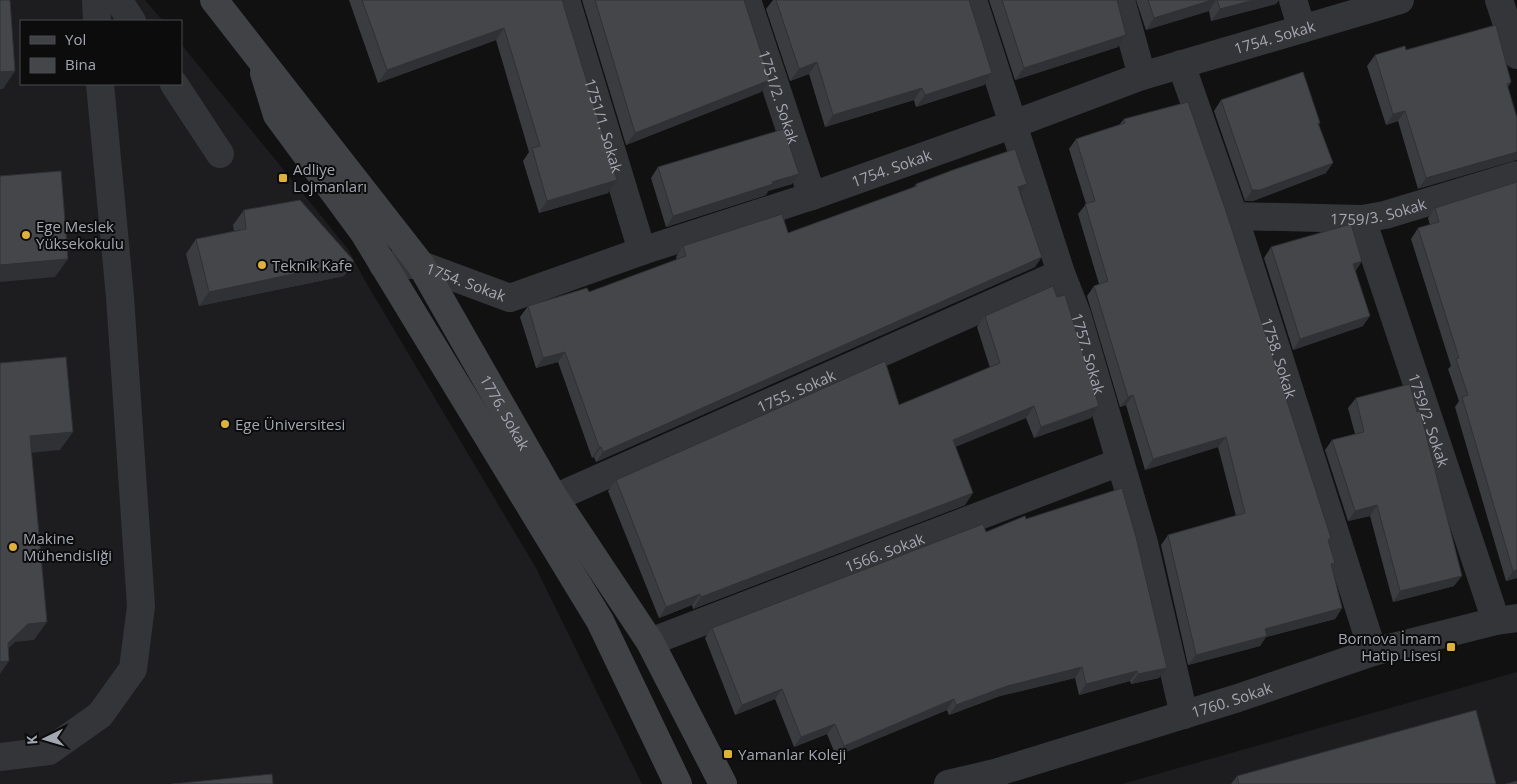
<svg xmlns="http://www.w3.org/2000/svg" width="1517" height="784" font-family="'Open Sans',sans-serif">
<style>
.built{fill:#1d1d1f}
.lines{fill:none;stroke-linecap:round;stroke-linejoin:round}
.street{stroke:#343539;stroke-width:28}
.secondary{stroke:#404246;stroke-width:28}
.wall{fill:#3b3c40}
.shaded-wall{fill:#303134}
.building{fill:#45464a;stroke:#303134}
.poi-dot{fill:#deb03c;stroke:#0c0c0d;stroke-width:2}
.labels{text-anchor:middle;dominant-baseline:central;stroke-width:4;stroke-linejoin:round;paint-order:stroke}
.street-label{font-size:15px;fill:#a3a7b1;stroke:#0c0c0d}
.poi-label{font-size:15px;fill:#a3a7b1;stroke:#0c0c0d;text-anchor:start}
</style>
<rect width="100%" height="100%" fill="#111112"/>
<!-- built -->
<path class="built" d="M0,0H145L163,21H21V84H181V44L348,249L364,279L536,568L642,784H0Z
M1517,672V784H1122Z"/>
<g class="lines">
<!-- street -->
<g class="street">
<path d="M96,0L97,21"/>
<path d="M118,0L132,21"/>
<path id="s1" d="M566,0L642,251"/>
<path id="s2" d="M747,0L812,196"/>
<path id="s3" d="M973,0L1061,273L1077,314L1144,543L1184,715"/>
<path d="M1121,0L1142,76"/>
<path d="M1293,0L1302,29"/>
<path d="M1499,0L1517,55"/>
<path id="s4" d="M1181,64L1234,216L1373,652"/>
<path d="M174,84L220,154"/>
<path id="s5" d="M1234,216L1362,219L1385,215L1517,175"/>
<path id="s6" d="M1362,219L1496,621"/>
<path id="s7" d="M383,265H421L510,298L642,251L812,196L1014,124L1142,76L1400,0"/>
<path id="s8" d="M532,508L1061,273"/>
<path id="s9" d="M650,642L1120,462"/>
<path d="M0,757L49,751L100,715L133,669L141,606L120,297L100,84"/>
<path id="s10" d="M948,784L995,773L1238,698L1373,652L1496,621L1517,618"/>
</g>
<!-- secondary -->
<g class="secondary">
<path id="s11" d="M214,0L421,265L553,496L650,642L723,784"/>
<path d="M264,73L277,115L364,233L600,621L678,784"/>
</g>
</g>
<!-- wall -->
<path class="wall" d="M349,0H562L608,193L539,213L523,161L529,152L496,40L378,83Z
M582,0H744L761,92L626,145Z
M773,0H969L992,73L984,85L916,107L914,100L825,127L809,74L790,81L766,9Z
M989,0H1117L1118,47L1015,80Z
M1136,0H1279L1276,4L1211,21L1209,11L1146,30Z
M1406,50L1511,82L1508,87L1418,189L1398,121L1386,125L1367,66L1375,55Z
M1221,100L1320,123L1318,125L1326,173L1253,201H1245L1214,111Z
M1124,119L1331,538L1329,541L1332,567L1342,608L1335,619L1266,637L1260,646L1188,665L1161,545L1168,535L1236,516L1218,447L1145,470L1126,405L1120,407L1087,296L1094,286L1099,284L1078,214L1086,204L1069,149L1076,139L1119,125Z
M658,167L792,184L768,191L766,195L666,227L651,178Z
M1517,182V578L1506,581L1455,407L1459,401L1448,369L1451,366L1411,239L1418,228L1430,225L1428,218L1435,208Z
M916,184L1020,193L1035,267L596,462L594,457L592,458L558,362L536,368L520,317L528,306L589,292L677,260L676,257L683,246L788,233L913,188Z
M244,210L354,261L344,276L199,306L186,254L196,239L234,231L233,225Z
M1271,247L1362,261L1355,271L1363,326L1293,350L1264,258Z
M985,316L1091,418L1034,438L1026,418L955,447L965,505L693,609L692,605L659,618L608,491L616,480L899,405L990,368L977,327Z
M1356,398L1454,586L1393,602L1370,516L1348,521L1325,450L1332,440L1355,434L1348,408Z
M1026,519L1159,678L1131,684L1130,681L1079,695L1075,678L1000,696L949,715L947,710L836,756L827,734L794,747L775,699L735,715L705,638L712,628L986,532Z
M1237,776L1496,784H1231Z"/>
<!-- shaded-wall -->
<path class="shaded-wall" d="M1212,0H1216L1209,11L1146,30L1154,18Z
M1254,0H1279L1276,4L1211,21L1220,9Z
M504,28L496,40L378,83L387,70Z
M1126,35L1118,47L1015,80L1024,68Z
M817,62L809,74L790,81L799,69Z
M15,71L3,89H0V72Z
M992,73L984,85L916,107L925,95Z
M770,80L761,92L626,145L635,133Z
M922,88L914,100L825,127L833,115Z
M1405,111L1398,121L1386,125L1393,114Z
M1517,152V160L1418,189L1426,178Z
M1333,163L1326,173L1253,201H1245L1252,190Z
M799,174L792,184L768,191L766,195L666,227L673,216L772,182Z
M617,180L608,193L539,213L547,201Z
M1027,184L1019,195L1018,187Z
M1042,257L1035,267L596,462L603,452Z
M68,259L55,277L0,282V265Z
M354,261L344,276L199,306L209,292Z
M1362,261L1355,272L1353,264Z
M1370,316L1363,326L1293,350L1300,339Z
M565,352L558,362L536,368L543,358Z
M1133,395L1126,405L1120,407L1128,397Z
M1034,406L1026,418L945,451L953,440Z
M1099,406L1091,418L1034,438L1041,427Z
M73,432L60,450L18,454L30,436Z
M1226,437L1218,447L1145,470L1153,459Z
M599,447H601L594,457L592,458Z
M973,493L965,505L693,609L701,597Z
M1377,505L1370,516L1348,521L1355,511Z
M1517,570V578L1506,581L1513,571Z
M1462,576L1454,586L1393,602L1400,591Z
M700,594L692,605L659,618L666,607Z
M1342,608L1335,619L1266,637L1260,646L1188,665L1196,655L1265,629Z
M47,622L34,640L15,642L0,657L8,643L28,624Z
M9,661L0,674V662Z
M1082,667L1075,678L1000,696L949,715L956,705L1007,686Z
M1167,668L1159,678L1131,684L1138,674Z
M1137,671L1130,681L1079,695L1086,684Z
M782,689L775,699L735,715L742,705Z
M954,699L947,710L836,756L844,746Z
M835,724L827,734L794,747L801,737Z"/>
<!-- building -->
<path class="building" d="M0,0H10L15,71L0,72Z
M362,0H562L617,180L547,201L532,148L540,146L504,28L387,70Z
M595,0H744L770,80L635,133Z
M776,0H969L992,73L925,95L922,88L833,115L817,62L799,69Z
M1002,0H1117L1126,35L1024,68Z
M1148,0H1212L1154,18Z
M1217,0H1254L1220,9Z
M1496,25L1511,82L1507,84L1517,118V152L1426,178L1405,111L1393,114L1375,55L1405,46L1406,50Z
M1303,72L1320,123H1318L1333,163L1260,190H1252L1221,100Z
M1188,102L1226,211L1331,538L1328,540L1335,563L1331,564L1342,608L1265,629L1267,636L1196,655L1168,535L1245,513L1226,437L1153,459L1133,395L1128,397L1094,286L1108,281L1085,204L1095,201L1076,139L1125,123L1124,119Z
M784,129L799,174L772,182L773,184L673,216L658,167Z
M1015,149L1027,184L1018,187L1042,257L603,452L601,447H599L565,352L543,358L528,306L587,288L589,292L686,256L683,246L782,214L788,233L917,186L916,184L953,170Z
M61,171L68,259L0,265V176Z
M1517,182V570L1513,571L1462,397L1468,395L1456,359L1459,358L1418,228L1439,222L1435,208Z
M300,200L354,261L209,292L196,239L246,229L244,210Z
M1351,224L1362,261L1353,264L1370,316L1300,339L1271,247Z
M1053,286L1057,297L1065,295L1099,406L1041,427L1034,406L953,440L973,493L701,597L700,594L666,607L616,480L885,361L899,405L1000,363L985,316Z
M66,357L73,432L30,436L47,622L28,624L8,643L9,661L0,662V363Z
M1410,384L1417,412L1420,411L1462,576L1400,591L1377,505L1355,511L1332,440L1364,432L1356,398Z
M1122,488L1136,537L1167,668L1138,674L1137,671L1086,684L1082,667L1007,686L956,705L954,699L844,746L835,724L801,737L782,689L742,705L712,628L983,524L986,532L1025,516L1026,519Z
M1476,710L1496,784H1239L1237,776Z
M272,774L273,784H172Z
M1517,781V784H1506Z"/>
<!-- markers -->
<g class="poi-dot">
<rect x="278" y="173" width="10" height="10" rx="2.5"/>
<circle cx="26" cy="235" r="5"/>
<circle cx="262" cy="265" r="5"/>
<circle cx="225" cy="424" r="5"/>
<circle cx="13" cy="547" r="5"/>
<rect x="1446" y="642" width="10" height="10" rx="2.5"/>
<rect x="723" y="749" width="10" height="10" rx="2.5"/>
</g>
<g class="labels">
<!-- street labels -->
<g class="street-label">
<text stroke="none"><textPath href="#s7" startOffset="941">1754. Sokak</textPath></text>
<text stroke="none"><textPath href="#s2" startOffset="102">1751/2. Sokak</textPath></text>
<text stroke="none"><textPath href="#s1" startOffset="131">1751/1. Sokak</textPath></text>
<text stroke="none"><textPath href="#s7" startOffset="536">1754. Sokak</textPath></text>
<text stroke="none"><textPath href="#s5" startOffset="145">1759/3. Sokak</textPath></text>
<text stroke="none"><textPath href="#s7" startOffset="86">1754. Sokak</textPath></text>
<text stroke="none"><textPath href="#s3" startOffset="372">1757. Sokak</textPath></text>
<text stroke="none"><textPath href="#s4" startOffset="310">1758. Sokak</textPath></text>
<text stroke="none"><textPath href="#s8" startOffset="289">1755. Sokak</textPath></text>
<text stroke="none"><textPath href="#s11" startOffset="506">1776. Sokak</textPath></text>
<text stroke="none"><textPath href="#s6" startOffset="212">1759/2. Sokak</textPath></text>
<text stroke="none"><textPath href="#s9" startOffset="251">1566. Sokak</textPath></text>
<text stroke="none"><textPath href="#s10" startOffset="296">1760. Sokak</textPath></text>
</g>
<!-- poi labels -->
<g class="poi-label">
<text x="293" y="169">Adliye<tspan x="293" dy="17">Lojmanları</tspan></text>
<text x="36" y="226">Ege Meslek<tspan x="36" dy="17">Yüksekokulu</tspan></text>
<text x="272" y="265">Teknik Kafe</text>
<text x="235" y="424">Ege Üniversitesi</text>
<text x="23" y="538">Makine<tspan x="23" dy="17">Mühendisliği</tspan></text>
<text x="1441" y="638" text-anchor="end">Bornova İmam<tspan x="1441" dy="17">Hatip Lisesi</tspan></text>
<text x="738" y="754">Yamanlar Koleji</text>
</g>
</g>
<!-- legend -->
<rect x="20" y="20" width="162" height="65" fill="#0c0c0d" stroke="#484a4f"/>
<rect x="30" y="36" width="25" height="8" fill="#404246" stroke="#484a4f"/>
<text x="65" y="45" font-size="15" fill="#a3a7b1">Yol</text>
<rect x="30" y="58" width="25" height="15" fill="#45464a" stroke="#484a4f"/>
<text x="65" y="70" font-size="15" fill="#a3a7b1">Bina</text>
<!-- north arrow -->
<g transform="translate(45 739) rotate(265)" stroke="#0c0c0d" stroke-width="4" paint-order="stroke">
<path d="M0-4L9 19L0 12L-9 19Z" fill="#a3a7b1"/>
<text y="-8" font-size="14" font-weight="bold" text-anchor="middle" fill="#a3a7b1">K</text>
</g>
</svg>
